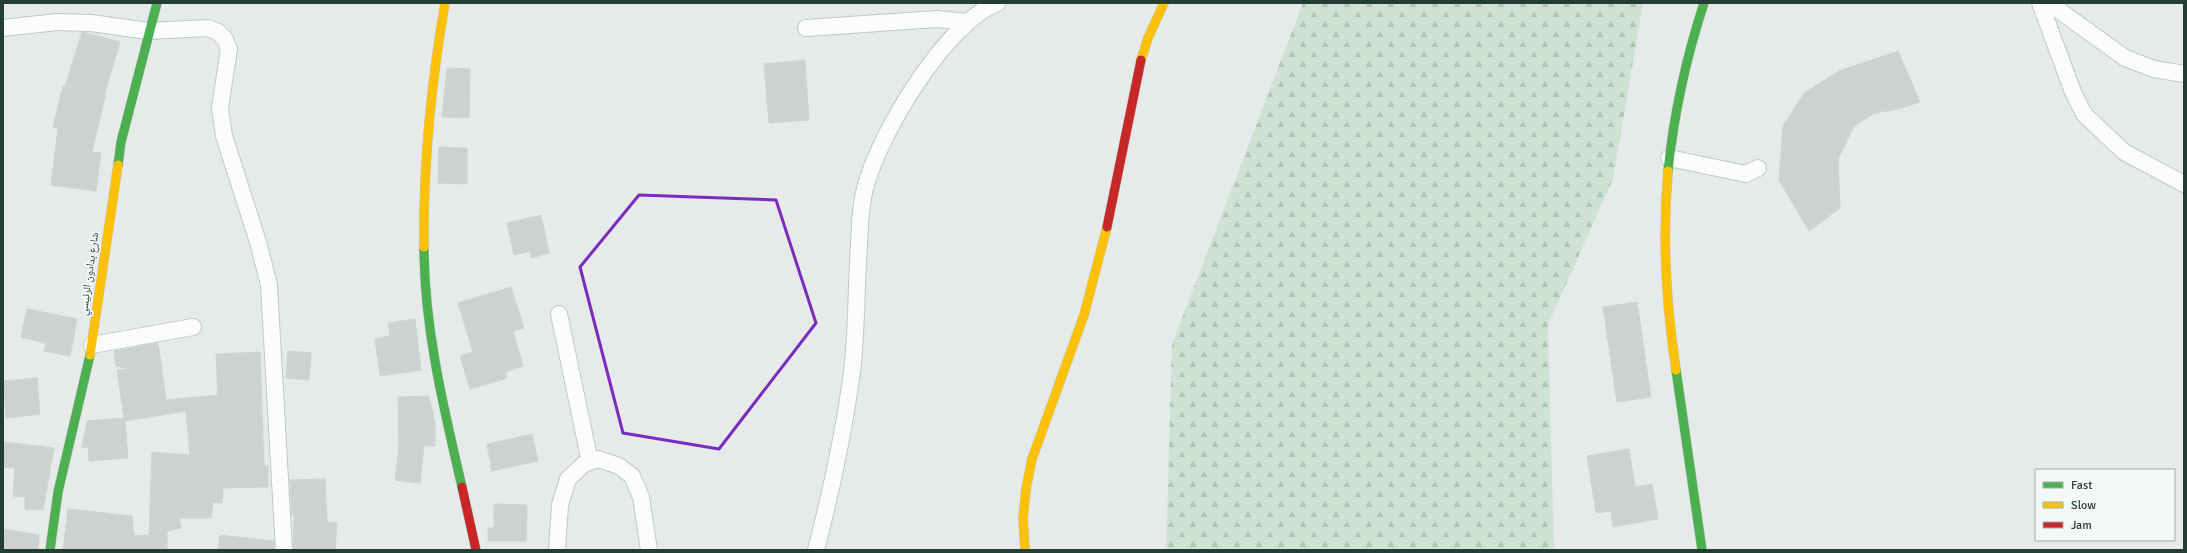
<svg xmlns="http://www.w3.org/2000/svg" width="2187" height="553" font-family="Signika,'Noto Naskh Arabic',sans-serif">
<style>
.forest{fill:url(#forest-firs)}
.building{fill:#cdd2d0;stroke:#ced4d1}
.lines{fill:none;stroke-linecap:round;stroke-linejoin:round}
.street-casing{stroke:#c3c8c6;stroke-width:18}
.fast-casing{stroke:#c1c8c6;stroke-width:10}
.slow-casing{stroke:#c1c8c6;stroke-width:10}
.jam-casing{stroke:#c1c8c6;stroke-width:10}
.street{stroke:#fbfcfc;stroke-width:16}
.fast{stroke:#4caf50;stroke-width:9}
.slow{stroke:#ffc107;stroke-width:9}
.jam{stroke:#c62828;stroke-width:9}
.marked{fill:none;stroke:#7b2cbf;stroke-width:3;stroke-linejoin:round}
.labels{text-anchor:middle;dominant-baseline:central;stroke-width:3.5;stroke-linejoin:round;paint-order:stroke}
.street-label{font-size:11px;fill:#243e36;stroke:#f4f9f7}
</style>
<defs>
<pattern id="forest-firs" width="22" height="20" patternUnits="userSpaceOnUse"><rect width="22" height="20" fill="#cfe3d5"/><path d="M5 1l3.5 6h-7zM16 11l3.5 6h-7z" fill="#b2c4b7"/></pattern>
</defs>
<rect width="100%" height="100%" fill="#e6ebe9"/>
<!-- forest -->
<path class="forest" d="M1303,3H1643L1613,179L1548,325L1554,550H1166L1172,344Z"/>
<!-- building -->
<path class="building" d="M82,32L120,42L104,96L105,97L92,152L101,153L96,191L51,185L58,128L53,127L63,86L65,87Z
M1898,51L1920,102L1898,109L1875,113L1854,126L1838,159L1840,208L1809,231L1779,180L1783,126L1804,93L1841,70Z
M805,60L809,120L769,123L764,64Z
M447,68L470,69L469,118L442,117Z
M439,147L467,148V184L438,183Z
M541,215L549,253L531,258L530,251L514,255L507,223Z
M511,287L524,328L513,331L523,366L505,372L507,378L470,389L460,356L473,352L458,303Z
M1637,302L1651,397L1617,402L1603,307Z
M27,309L77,319L70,356L44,351L46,343L21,337Z
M415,319L421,370L380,376L375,339L390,336L388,323Z
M158,343L166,400L218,395L216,354L260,352L264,466H268V487L223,488L222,503L213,502L211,518H179L181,528L167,531V550H63L68,509L132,516L134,536L149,535L152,452L190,455L186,411L125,421L128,458L89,461L88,447L82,448L87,421L124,418L117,370L131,369L116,366L114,351Z
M288,351L311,353L309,380L286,378Z
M37,378L40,414L6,418L3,381Z
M429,396L435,423V446H424L420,483L395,480L399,447L398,397Z
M532,434L538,461L492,471L487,444Z
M4,442L54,448L43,510L25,509V497L13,496L15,468L3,467Z
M1629,449L1635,487L1652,484L1658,519L1613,527L1611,511L1596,513L1587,456Z
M325,479L327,522L337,523L335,550H293L294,515H292L290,480Z
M494,504L527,505L526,541H488V528H494Z
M3,529L39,535L38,550H3Z
M220,535L274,541V550H218Z"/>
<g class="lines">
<defs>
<path id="street" d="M2040,3L2073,92L2084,114L2124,152L2184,184
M2049,3L2125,58L2154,69L2184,74
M3,28L57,22L91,23L148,31L208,28L218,32L225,39L229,49L220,108L224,136L258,242L269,285L284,550
M806,28L937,19L968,22
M1669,158L1746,174L1758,168
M559,314L590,462
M92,345L193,327
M557,550L560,505L568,479L584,464L598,459L619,466L632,476L641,497L649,550
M816,550C831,492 844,432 852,372C857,330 856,287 859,245C860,226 860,205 866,185C880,133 945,24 997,3"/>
<path id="fast" d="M118,165L121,142L157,3
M1668,171C1674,113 1686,58 1704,3
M424,247C424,328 444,409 462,487
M1676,370L1702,550
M50,550L58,492L90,355"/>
<path id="slow" d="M1141,60L1148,38L1164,3
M1668,171C1662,238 1666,304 1676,370
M424,247C423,165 431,84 445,3
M90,355L118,165
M1025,550L1023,519L1026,489L1032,459L1084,315L1107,227"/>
<path id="jam" d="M1107,227L1141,60
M462,487L476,550"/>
</defs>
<!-- street casing -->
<use href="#street" class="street-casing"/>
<!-- fast casing -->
<use href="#fast" class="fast-casing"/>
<!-- slow casing -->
<use href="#slow" class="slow-casing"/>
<!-- jam casing -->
<use href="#jam" class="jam-casing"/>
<!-- street -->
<use href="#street" class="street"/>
<!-- fast -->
<use href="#fast" class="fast"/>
<!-- slow -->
<use href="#slow" class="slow"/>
<!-- jam -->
<use href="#jam" class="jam"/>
</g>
<!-- marked area -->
<path class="marked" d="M639,195L776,200L816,323L719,449L623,433L580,267Z"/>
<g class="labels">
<!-- street labels -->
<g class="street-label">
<text transform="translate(89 274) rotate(-82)">شارع بدادون الرئيسي</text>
</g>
</g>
<!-- border -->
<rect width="2187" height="553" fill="none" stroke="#243e36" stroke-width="8"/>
<!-- legend -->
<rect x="2035" y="469" width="140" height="72" fill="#f4f9f7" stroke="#a1aeaa"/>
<rect x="2043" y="482" width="20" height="6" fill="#4caf50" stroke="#a1aeaa"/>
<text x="2071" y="489" font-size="12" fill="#243e36">Fast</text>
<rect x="2043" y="502" width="20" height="6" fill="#ffc107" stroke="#a1aeaa"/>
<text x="2071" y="509" font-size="12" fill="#243e36">Slow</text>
<rect x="2043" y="522" width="20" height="6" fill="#c62828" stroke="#a1aeaa"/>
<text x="2071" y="529" font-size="12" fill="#243e36">Jam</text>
</svg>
